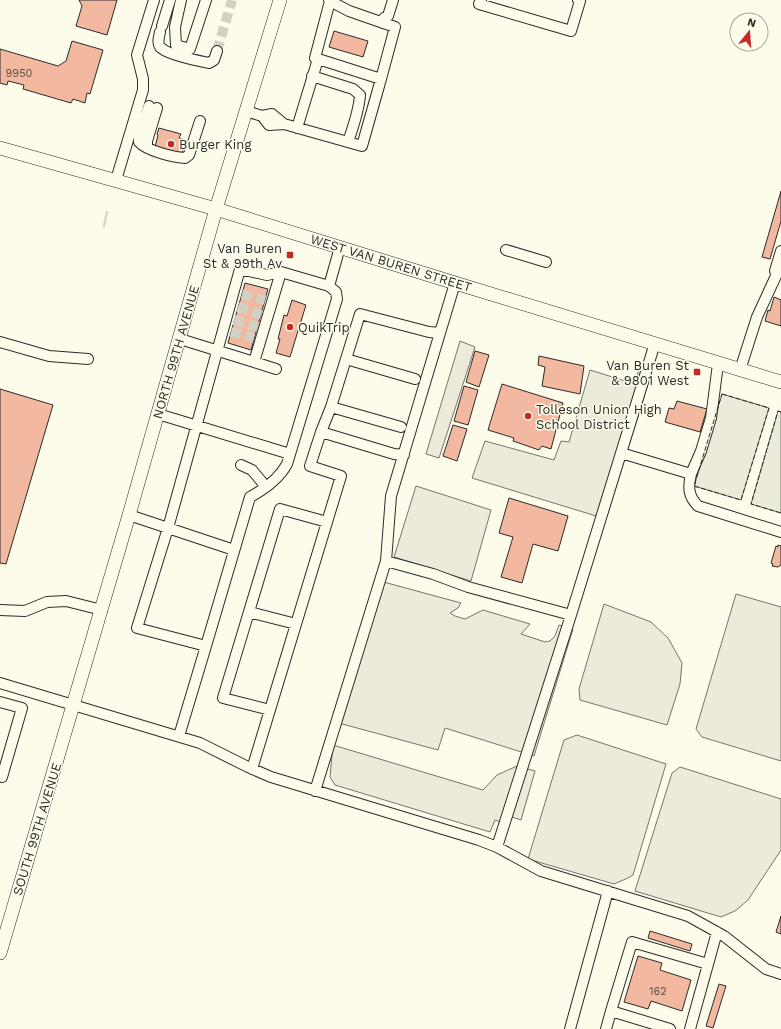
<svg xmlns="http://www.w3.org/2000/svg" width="781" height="1029" font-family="'Work Sans',sans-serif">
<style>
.green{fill:#ecebdb;stroke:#74746e}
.parking{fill:#eceadb;stroke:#74746e}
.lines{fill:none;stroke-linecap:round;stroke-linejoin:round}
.stream{stroke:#d8d7c9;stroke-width:2.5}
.building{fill:#f2b8a0;stroke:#2b2b2b}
.minor-tunnel{stroke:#d3d1c4;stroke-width:10;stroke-dasharray:10 5;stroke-linecap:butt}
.minor-casing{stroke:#2b2b2b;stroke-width:12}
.major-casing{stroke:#2b2b2b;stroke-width:14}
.minor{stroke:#fdfbea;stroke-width:10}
.major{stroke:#fdfbea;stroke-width:13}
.fence{stroke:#2b2b2b;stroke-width:1;stroke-dasharray:5 2;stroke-linecap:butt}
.poi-dot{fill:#c62828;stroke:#fdfbea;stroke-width:1.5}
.labels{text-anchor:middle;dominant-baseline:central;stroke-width:3;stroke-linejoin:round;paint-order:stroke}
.number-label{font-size:11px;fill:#5d4e48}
.poi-label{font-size:13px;fill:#2b2b2b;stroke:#fdfbea;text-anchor:start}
.street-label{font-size:13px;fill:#2b2b2b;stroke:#fdfbea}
</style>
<rect width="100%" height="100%" fill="#fdfbea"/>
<!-- green -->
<path class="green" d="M722,394L769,408L741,500L694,486Z
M778,411L781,412V513L751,504Z
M736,594L781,607V761L702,737L696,729Z
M604,604L651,622L668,638L682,663L680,684L667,725L580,700L579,689Z
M577,735L666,764L633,875L628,878L614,884L528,859L564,740Z
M680,767L781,799V850L748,900L735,911L721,917L635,891L672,773Z"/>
<!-- parking -->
<path class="parking" d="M460,341L475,347L439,458L426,454Z
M640,364L653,368L606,519L472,478L485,441L554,460L561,441L569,442L590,370L635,384Z
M416,486L491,510L471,581L394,557Z
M380,581L461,603L458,608L450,613L455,616L465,619L483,610L530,624L521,634L545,642L550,641L555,636L559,625L573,629L534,756L445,728L438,750L335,722Z
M333,745L483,790L497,775L517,766L535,771L521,820L509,816L506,824L495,820L490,832L335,785L330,777Z"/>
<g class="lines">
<!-- stream -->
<path class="stream" d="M104,226L107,212"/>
</g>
<!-- building -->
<path class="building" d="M79,0H117L107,35L76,26L82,6Z
M334,31L368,41L363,57L329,47Z
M72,41L103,50L90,94L87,93L85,103L73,99L71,103L23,89L24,85L8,81L7,85L0,83V49L58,66L66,61Z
M159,128L181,134L179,138L186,140L182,154L155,147L158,135L157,134Z
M781,191V221L770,259L762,257Z
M245,283L268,289L251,350L228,343Z
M774,297L781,300V326L765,321L768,310L770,311Z
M292,300L306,305L290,357L276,353L280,339H278L284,315L287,316Z
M475,351L489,355L479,387L466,382Z
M539,356L584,366L580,394L542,386L545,367L538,365Z
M502,384L563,403L551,449L542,446L539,450L513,441L514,438L488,430Z
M464,386L478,390L468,425L454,421Z
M0,389L53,405L6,564L0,563Z
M677,401L707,409L700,432L665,422L669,408L674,409Z
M453,425L467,429L457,461L443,456Z
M509,498L568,516L558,551L533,544L522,583L501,577L513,537L499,533Z
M778,545L781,546V565L778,567L772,566L773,564L771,563L776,546L778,547Z
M781,916V934L776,932Z
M650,931L692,944L690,951L648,938Z
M638,956L662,963L660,970L691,980L682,1011L651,1001L648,1009L624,1002Z
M719,984L726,986L713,1028L706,1026Z"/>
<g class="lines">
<!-- minor-tunnel -->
<path class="minor-tunnel" d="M217,51L232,0
M242,294L265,300
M238,307L261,315
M234,320L258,327
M231,332L254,338"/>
<defs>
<path id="minor" d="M181,0L175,27L176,45L190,49L206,0
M329,0L330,1L349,11L395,27L381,79L315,58L330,1V0
M481,0L479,4L571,31L580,1L578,0
M383,23L384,18L388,16L393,0
M162,26L170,0
M160,32C159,37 157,43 160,47C167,55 199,61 209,63L214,60L217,51
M312,76L353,89L360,95C359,111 353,127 348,142
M149,106L139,136V142C147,151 173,157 185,158L189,155L200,121
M246,111L262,116L272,114L284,124L362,146L381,79
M262,116L269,125L284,124
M297,128L318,59
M147,147V141L157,108
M116,180L143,90V79L137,55L154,0
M506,250L546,262
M775,271L781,251
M455,283L391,496L386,561L433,574L468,587L571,615L655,343
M329,286L336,292L337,299L287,464C279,479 265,489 250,497L206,646L137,628L168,528L240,269L267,275L281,272L329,286L340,247
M180,339L254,362L281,272
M0,342L49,356L88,359
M346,359L415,379
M254,362L276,369
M740,370L757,317L781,265
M331,407L321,432L394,454L404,455
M158,414L290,454
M401,427L331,407L360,314L429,332L440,333
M621,453L691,474C688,487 688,496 698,506L781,532
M241,465L252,470L266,487
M691,474L701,451L711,418L718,364
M129,515L234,550
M0,610L25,611L47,602L66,601L102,610
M249,612L296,624
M0,683L200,743L248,767L271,777L479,840L497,847L541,871L688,916L724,936L766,969L781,974
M0,702L22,708L2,777L0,776
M270,710L223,698L280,509L327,522
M179,736L206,646
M252,769L341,476L310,466L321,432
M315,791L386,561
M497,847L571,615
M570,1029L608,891
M606,1029L611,1011
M670,1029L611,1011L632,942L708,964
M690,1029L717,932"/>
<path id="major" d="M0,148L216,209L455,283L781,382
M0,953L129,515L216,209L280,0"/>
</defs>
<!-- minor casing -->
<use href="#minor" class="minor-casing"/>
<!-- major casing -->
<use href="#major" class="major-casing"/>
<!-- minor -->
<use href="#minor" class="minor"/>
<!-- major -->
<use href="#major" class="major"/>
<!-- fence -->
<path class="fence" d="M722,394L769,408L741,500L694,486Z
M781,412L778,411L751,504L781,513"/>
</g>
<!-- markers -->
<g class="poi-dot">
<circle cx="171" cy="144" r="4"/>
<rect x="286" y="251" width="8" height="8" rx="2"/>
<circle cx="290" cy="327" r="4"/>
<rect x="693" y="368" width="8" height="8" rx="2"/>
<circle cx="528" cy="416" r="4"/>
</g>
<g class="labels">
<!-- number labels -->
<g class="number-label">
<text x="19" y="73">9950</text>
<text x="658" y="991">162</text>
</g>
<!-- poi labels -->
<g class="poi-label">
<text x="179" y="144">Burger King</text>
<text x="282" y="248" text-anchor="end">Van Buren<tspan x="282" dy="15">St &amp; 99th Av</tspan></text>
<text x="298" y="327">QuikTrip</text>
<text x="689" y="365" text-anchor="end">Van Buren St<tspan x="689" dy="15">&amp; 9801 West</tspan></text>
<text x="536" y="409">Tolleson Union High<tspan x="536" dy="15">School District</tspan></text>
</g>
<!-- street labels -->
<g class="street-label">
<text transform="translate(391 263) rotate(17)">WEST VAN BUREN STREET</text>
<text transform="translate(176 352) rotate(-74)">NORTH 99TH AVENUE</text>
<text transform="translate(37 829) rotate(-73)">SOUTH 99TH AVENUE</text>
</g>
</g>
<!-- north arrow -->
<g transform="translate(749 32) rotate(17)"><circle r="19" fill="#fdfbea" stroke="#a9a89e"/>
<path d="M0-3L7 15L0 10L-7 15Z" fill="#c62828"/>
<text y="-6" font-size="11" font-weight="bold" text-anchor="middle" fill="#2b2b2b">N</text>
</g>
</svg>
